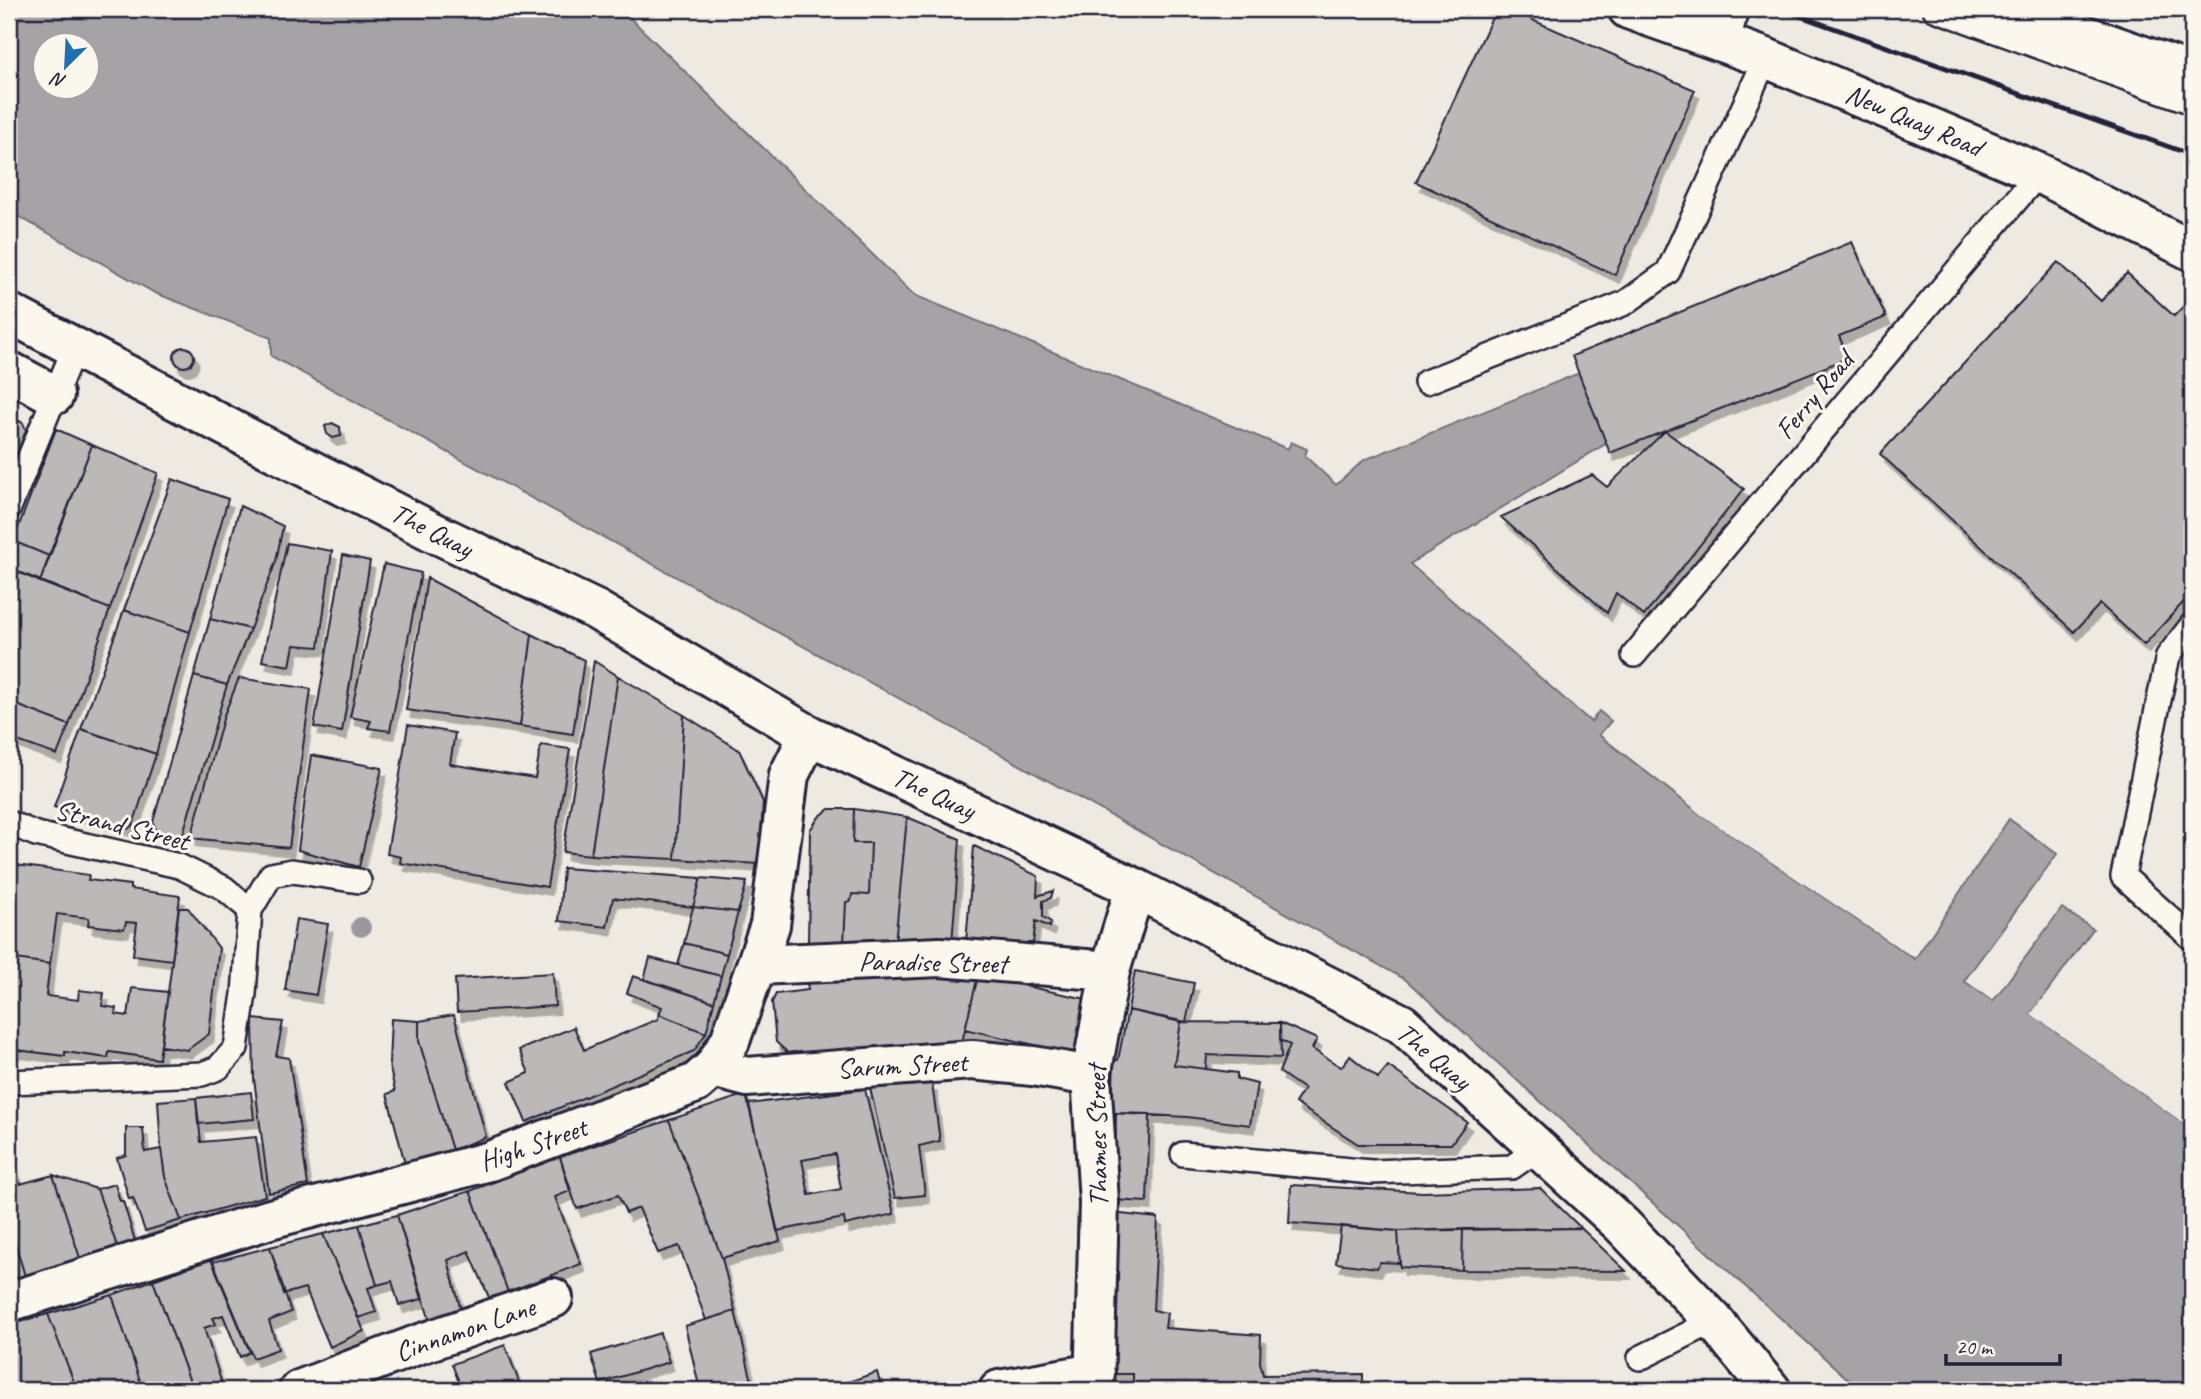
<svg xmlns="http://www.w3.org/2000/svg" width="2201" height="1399" font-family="Caveat,sans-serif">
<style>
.water{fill:#a6a3a7;stroke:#716f7c;stroke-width:2;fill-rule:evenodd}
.pier{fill:#eeeae2}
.building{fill:#bcb8b8;stroke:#22223b;stroke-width:2;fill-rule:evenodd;filter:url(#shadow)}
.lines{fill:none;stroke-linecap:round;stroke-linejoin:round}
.lane-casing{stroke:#22223b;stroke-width:28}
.street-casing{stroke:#22223b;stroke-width:44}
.lane{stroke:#fbf7ec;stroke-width:23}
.street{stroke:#fbf7ec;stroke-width:38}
.rail{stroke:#22223b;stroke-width:5}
.tree{fill:#9a989e}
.labels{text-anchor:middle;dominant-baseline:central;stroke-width:6;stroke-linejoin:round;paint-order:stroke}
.street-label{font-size:28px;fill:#22223b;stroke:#fbf7ec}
</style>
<defs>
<filter id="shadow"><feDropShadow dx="4.5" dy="8" stdDeviation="0" flood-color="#0004"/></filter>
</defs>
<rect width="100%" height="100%" fill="#eeeae2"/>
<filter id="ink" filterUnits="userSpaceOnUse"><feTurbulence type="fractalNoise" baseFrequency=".0143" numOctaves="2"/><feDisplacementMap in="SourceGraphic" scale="14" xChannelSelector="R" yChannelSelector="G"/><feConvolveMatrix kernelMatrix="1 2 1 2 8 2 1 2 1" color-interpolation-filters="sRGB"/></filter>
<g filter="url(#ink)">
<!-- water -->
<path class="water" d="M9,9H621L914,295L1288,449L1291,442L1307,449L1305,456L1336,485L1364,460L1579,373L1607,443L1410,564L1591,722L1599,711L1611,721L1599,735L1700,814L1915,959L2009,819L2057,854L1964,981L1993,1001L2062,908L2093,929L2031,1014L2192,1129V1390H1860L1406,980L966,735L271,356V338L155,293L9,211ZM46,46H88V88H46Z"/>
<!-- pier -->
<path class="pier" d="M1694,805L1702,811L1912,953L1910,955L1700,814L1692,807Z
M2041,1000L2044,1002L2036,1013L2192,1124V1129L2031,1014Z"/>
<!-- building -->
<path class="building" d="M1496,9H1507L1695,90L1615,275L1416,182Z
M1852,242L1886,317L1839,336L1848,358L1610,453L1572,356Z
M2058,262L2101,301L2127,273L2174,316L2192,297V593L2144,645L2100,604L2074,632L1880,454Z
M174 357a10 10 0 1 1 20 0a10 10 0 1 1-20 0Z
M9,416L23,423L26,430L9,474Z
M332,423L340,427L341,436L333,438L327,434L325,426Z
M56,429L92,445L49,556L13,541Z
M1665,431L1744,489L1644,616L1616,593L1607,613L1501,517L1592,475L1607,487Z
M92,445L158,473L110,609L40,582Z
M172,479L228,499L190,632L124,610Z
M240,506L283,526L276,561L250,629L210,619Z
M13,541L49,556L40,582L9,568V553Z
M287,543L332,551L319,647L294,645L290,666L262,661Z
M343,555L370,561L342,732L314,727Z
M384,564L421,573L390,731L368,728L371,721L350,717Z
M9,568L110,609L69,725L9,702Z
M427,578L532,634L520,726L406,710Z
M124,610L190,632L156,754L81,729Z
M210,619L250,629L227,685L194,676Z
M532,634L584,660L573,734L520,726Z
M594,661L618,676L591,855L563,852Z
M194,676L227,685L182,837L156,831L153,822Z
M618,676L684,715L675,859L591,855Z
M239,678L311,689L289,848L191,838L224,715Z
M9,702L69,725L57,755L9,738Z
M684,715L739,750L763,802L759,864L675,859Z
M408,725L455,733L450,764L535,778L541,745L570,749L547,887L400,863L401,857L387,854Z
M81,729L156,754L133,825L128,829L54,807Z
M311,755L382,768L359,867L298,850Z
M829,809H854L853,843H871L869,895L852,894L851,901L846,902L844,943H808L810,830L819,817Z
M854,809L907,817L895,943H844L846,902L851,901L852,894L869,895L871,843H853Z
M907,817L960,839L952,943H895Z
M974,846L1038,876L1037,896L1053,891L1051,898L1043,901V917L1051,922L1050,927L1036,921L1033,943H966Z
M9,864L89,875L88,880L130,885V889L180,896L172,960L133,955L137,923L126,922L124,929L88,925L89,918L57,914L50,964L9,958Z
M563,868L701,878L693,907L613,898L607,927L559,921Z
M701,878L747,882L738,912L693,907Z
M693,907L738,912L727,954L684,943Z
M179,908H188L219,948L209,1034L187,1050L161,1046Z
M296,919L328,924L316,995L285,990Z
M684,943L727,954L721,976L678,965Z
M9,958L50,964L46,996L78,1000L79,990L104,993L102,1006L116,1008L115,1014L128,1016L132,988L168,992L159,1059L109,1052L108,1058L65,1052V1056L9,1049Z
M650,958L721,976L714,1002L644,979Z
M886,971L978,976L961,1046L796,1058L795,1052L788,1053L776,1042L772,1002L776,994L808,990L807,982Z
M1135,971L1194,983L1186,1022L1128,1010Z
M553,973L555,1006L457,1012L455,979Z
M633,976L714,1002L706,1033L659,1014L662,1007L627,993Z
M978,976L1091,1000L1079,1055L965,1029Z
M1128,1010L1181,1022L1174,1065L1237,1073V1079L1257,1084L1250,1125L1187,1117L1112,1113L1114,1060H1118Z
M659,1014L706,1033L694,1051L526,1122L509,1082L529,1073L519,1050L574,1027L584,1050L658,1019Z
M454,1015L486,1137L452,1150L419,1041V1021Z
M253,1019L283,1022L276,1056L289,1058L308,1185L269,1193L254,1079Z
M391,1019L419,1021V1041L452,1150L405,1164L387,1094L395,1091L389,1064Z
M1181,1022L1280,1023L1281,1058L1207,1055L1206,1069L1174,1065Z
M1280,1023L1317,1039L1312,1049L1341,1067L1350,1056L1378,1078L1388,1066L1467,1122L1451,1144H1358L1295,1103L1304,1089L1279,1072L1290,1045L1280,1040Z
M932,1084L940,1141L919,1146L925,1195L895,1198L870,1088Z
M865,1089L894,1214L845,1225L844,1218L777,1231L749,1104ZM835,1154L841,1189L809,1195L802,1160Z
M251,1092L254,1119L198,1124L196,1098Z
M746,1094L780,1241L722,1258L669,1120Z
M196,1098L201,1142L256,1137L265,1196L181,1220L165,1177L161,1149L158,1101Z
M1116,1113L1150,1114L1147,1202L1114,1200Z
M669,1120L722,1258L735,1311L706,1320L679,1246L658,1253L639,1208L626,1213L618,1195L577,1209L560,1157Z
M126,1128H143L145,1152L161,1149L165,1177L181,1220L145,1231L133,1198L129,1199L117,1158L126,1155Z
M9,1149L20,1184L53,1175L80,1258L25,1276L9,1223Z
M560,1157L570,1191L555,1197L581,1264L508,1292L470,1191Z
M53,1175L97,1189L117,1246L80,1258Z
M115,1184L120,1201H123L135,1241L117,1246L97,1189Z
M1291,1185L1423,1192L1540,1188L1581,1228L1398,1231L1289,1223Z
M470,1191L508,1292L491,1302L469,1251L448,1260L461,1311L430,1321L397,1215Z
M1111,1213L1158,1218L1153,1310L1167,1313L1165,1328L1261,1335L1260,1362L1263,1375L1363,1374V1390H1133V1374H1107L1108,1350L1115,1349L1116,1308L1109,1307Z
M397,1215L422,1299L399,1305L392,1281L377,1285L359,1225Z
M9,1223L25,1276L9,1280Z
M359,1225L377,1285L368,1288L376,1312L358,1318L323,1234Z
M1341,1226L1398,1231L1400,1263L1380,1262L1377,1268L1336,1263Z
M1581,1228L1626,1271L1462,1270L1463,1229Z
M1463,1229L1462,1270L1400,1267L1398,1231Z
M323,1234L364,1331L330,1347L305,1288L284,1294L270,1247Z
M270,1247L291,1312L269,1321L278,1349L253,1358L213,1262Z
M211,1259L250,1352L240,1357L223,1315L213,1318L216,1324L204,1328L222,1384L193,1390L153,1280Z
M153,1280L193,1390H143L112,1295Z
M112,1295L143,1390H77L48,1314Z
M735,1311L754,1390H700L685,1326Z
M48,1314L77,1390H12L9,1378V1325Z
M660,1333L669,1362L600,1383L591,1354Z
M505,1345L522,1390H462L452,1364Z
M877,1372L882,1390H841L839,1385Z"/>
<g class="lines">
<defs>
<path id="lane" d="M1935,9L2192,102
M1426,382L1625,303L1668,272L1766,58
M9,508L75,346
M2192,625L2168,656L2123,876L2192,938
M1634,655L2039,173
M9,823L36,834L179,866L224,888L250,910
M250,910L271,875L292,871L359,881
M9,1082L202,1074L218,1068L236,1048L244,994L250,910
M1183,1154L1371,1172L1512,1167L1539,1148
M1640,1358L1714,1321"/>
<path id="street" d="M1628,9L1766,58L2039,173L2192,251
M2010,9L2192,73
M1720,41L1729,9
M9,313L252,440L431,531L596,610L809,735L1135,888L1402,1024L1622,1225L1714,1321L1771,1390
M9,371L54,395
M757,965L940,957L1110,971
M713,1068L747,1077L972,1060L1033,1066L1091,1076
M9,1302L270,1219L490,1161L696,1083L713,1068L730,1041L770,925L789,775L809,735
M299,1390L414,1346L553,1298
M999,1390L1095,1373
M1094,1390L1099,1202L1091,1076L1110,971L1135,888"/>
</defs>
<!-- lane casing -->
<use href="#lane" class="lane-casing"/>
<!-- street casing -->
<use href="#street" class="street-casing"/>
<!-- lane -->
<use href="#lane" class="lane"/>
<!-- street -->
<use href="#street" class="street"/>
<!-- rail -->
<path class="rail" d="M1780,9L2192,155"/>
</g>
<!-- trees -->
<circle class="tree" cx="361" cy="927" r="10"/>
</g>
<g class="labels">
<!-- street labels -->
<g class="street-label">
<text transform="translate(1914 120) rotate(23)">New Quay Road</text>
<text transform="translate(1814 395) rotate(-50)">Ferry Road</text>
<text transform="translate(432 530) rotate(27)">The Quay</text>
<text transform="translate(934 793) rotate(25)">The Quay</text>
<text transform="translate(122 825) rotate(14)">Strand Street</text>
<text transform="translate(933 962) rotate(1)">Paradise Street</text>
<text transform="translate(1434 1056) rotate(40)">The Quay</text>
<text transform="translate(902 1065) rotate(-3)">Sarum Street</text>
<text transform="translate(1097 1136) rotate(-91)">Thames Street</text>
<text transform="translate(533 1144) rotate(-19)">High Street</text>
<text transform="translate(465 1329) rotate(-19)">Cinnamon Lane</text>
</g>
</g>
<!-- margin -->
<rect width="2201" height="1399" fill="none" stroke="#fbf7ec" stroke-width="35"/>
<rect x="18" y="18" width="2166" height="1364" fill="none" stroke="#22223b" stroke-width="2.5" filter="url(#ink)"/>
<!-- north arrow -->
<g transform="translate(66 66) rotate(204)"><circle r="33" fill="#fbf7ec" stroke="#a4a2a5" stroke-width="2"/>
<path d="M0-5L12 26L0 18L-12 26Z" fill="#1f6fb2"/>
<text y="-10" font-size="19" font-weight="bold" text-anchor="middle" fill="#22223b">N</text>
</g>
<!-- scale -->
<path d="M1946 1354v10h114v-10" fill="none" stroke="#22223b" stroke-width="3.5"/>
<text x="1956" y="1354" font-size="21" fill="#22223b" stroke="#fbf7ec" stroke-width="5" paint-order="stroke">20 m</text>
</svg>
